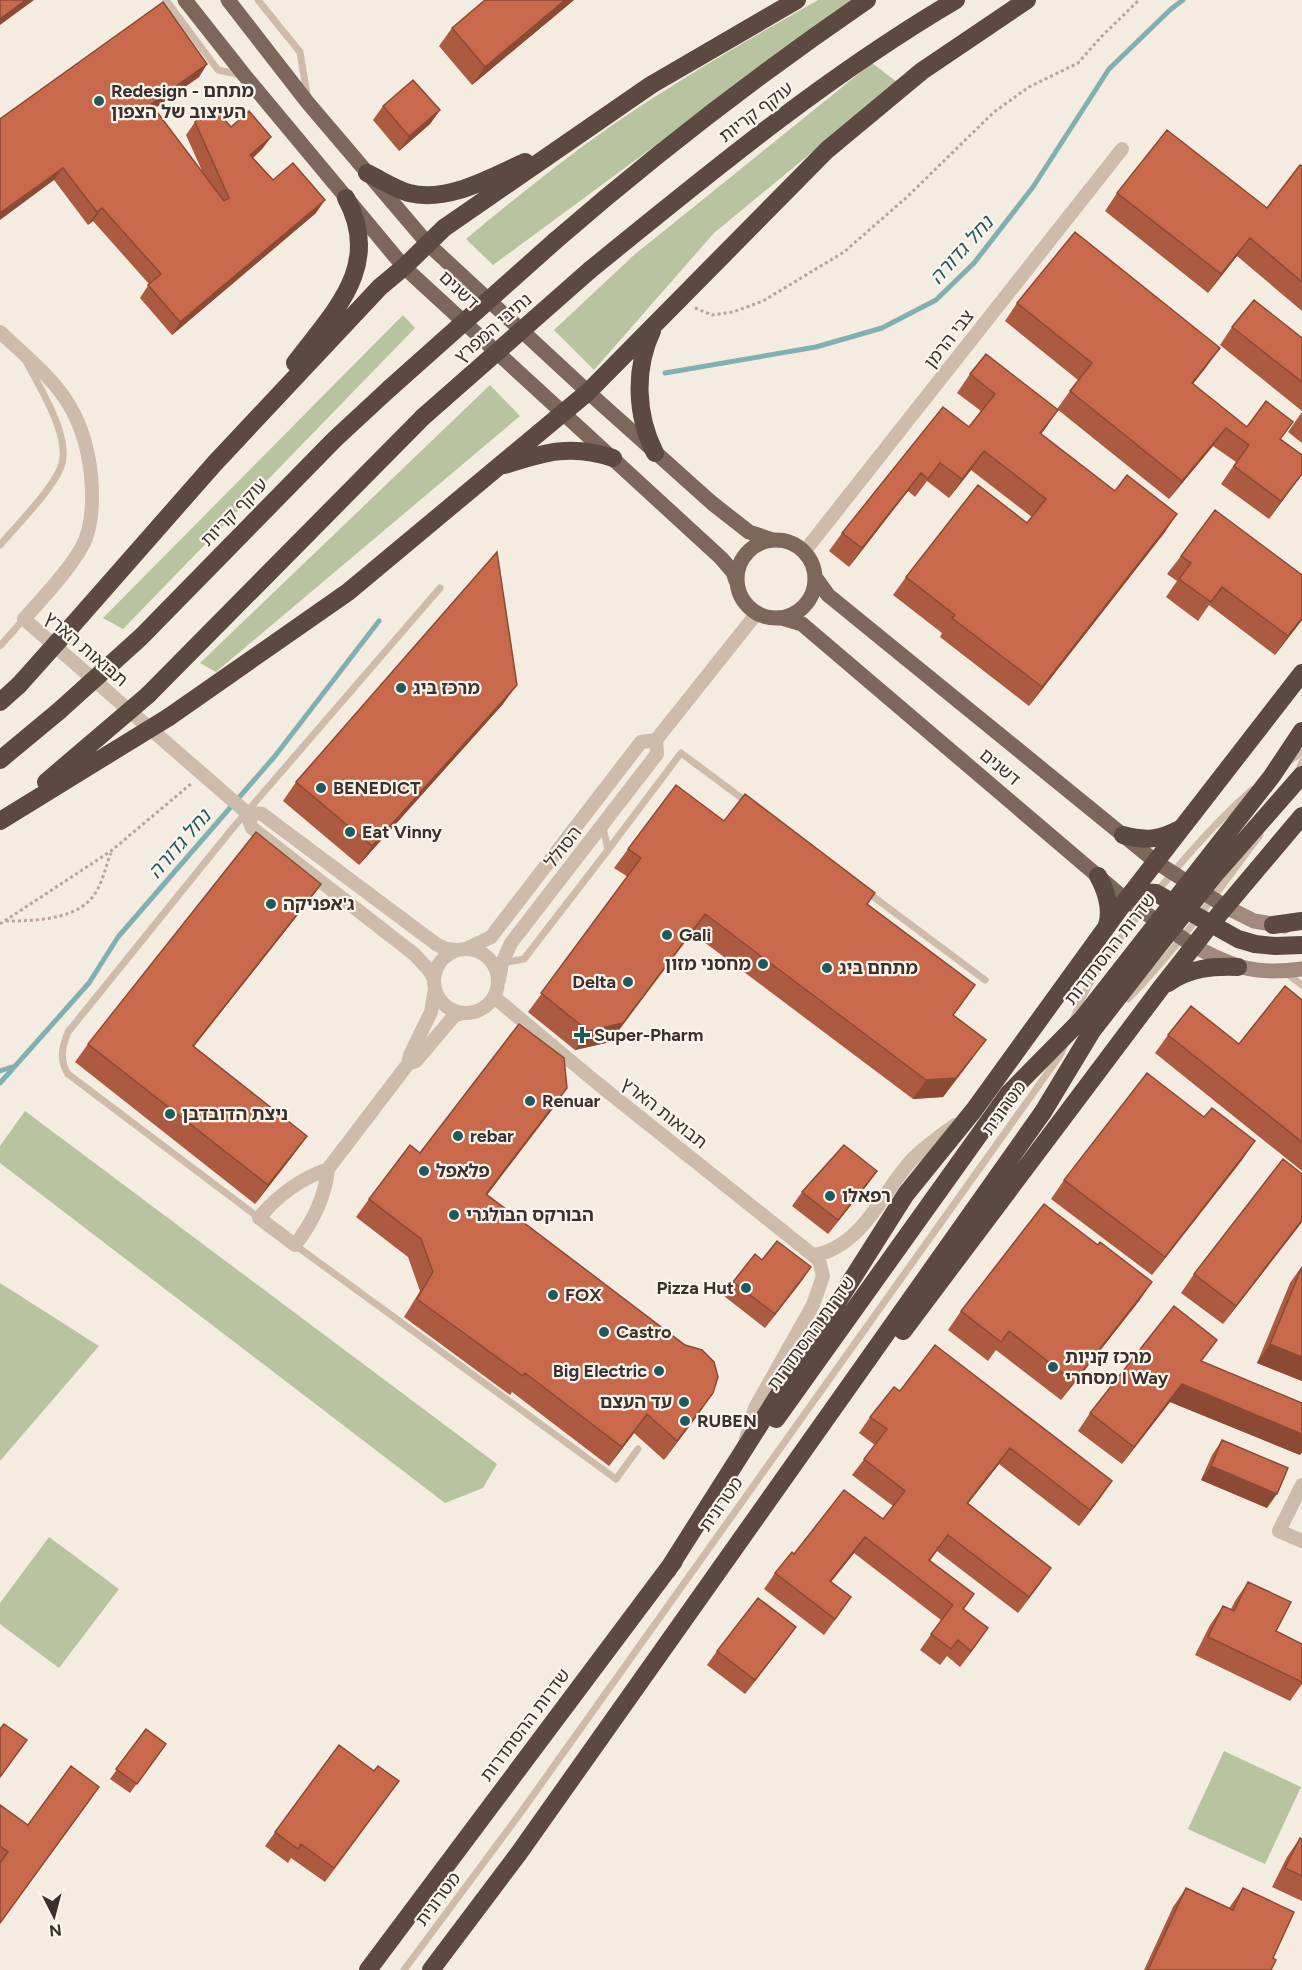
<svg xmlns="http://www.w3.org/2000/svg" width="1302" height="1970" font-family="Figtree,'Noto Sans Hebrew',sans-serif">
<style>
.green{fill:#b8c4a0}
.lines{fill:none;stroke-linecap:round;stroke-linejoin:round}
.stream{stroke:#7fb0b2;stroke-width:5}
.path{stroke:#b9a596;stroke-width:3;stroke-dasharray:3 3;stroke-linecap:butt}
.lane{stroke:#cdbbac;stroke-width:7}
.street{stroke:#cdbbac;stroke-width:14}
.secondary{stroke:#a18a7d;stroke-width:15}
.primary{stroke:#7d675c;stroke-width:15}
.highway{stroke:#5c4a42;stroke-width:18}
.highway-bridge{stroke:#5c4a42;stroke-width:18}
.wall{fill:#ac5a40}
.shaded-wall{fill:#8c4a34}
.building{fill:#c8694b;stroke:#8c4a34;stroke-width:1.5}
.poi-dot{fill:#1f5a5e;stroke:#fbf5ee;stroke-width:2}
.labels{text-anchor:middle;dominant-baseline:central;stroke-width:4.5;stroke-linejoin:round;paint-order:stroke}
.poi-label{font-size:18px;font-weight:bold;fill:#3b302b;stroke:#fbf5ee;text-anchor:start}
.street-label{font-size:18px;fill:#3b302b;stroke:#fbf5ee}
.water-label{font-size:20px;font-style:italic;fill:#1f5a5e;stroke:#fbf5ee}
</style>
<rect width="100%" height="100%" fill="#f4ebe1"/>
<!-- green -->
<path class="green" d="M818,0H853L493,265L466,239C513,200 561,161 611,126C677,80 748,40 818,0Z
M872,63L897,82L714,233L594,370L554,330L634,255Z
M403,315L415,328L123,629L103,618Z
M490,385L520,416L216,672L200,663Z
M25,1111L497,1464L483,1488L445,1503L0,1163V1146Z
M0,1283L99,1346L0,1461Z
M49,1537L119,1589L59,1668L0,1624V1603Z
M1224,1751L1301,1787L1265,1864L1188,1829Z"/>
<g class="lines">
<!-- stream -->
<path class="stream" d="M665,373L816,347L882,328L936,300L974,263L1033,187L1109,69L1171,9L1183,0
M0,1071L12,1067
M0,1083L89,983L118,937L275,756L379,621"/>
<!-- path -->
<path class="path" d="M695,308L712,315L733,312L763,301L844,252L907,197L994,112L1029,87L1078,63L1102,36L1139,0
M6,921C34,921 80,920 96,892C103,881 106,865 111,853
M0,924L111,851L192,783"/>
<!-- lane -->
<path class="lane" d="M166,0L218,70L241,75
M258,0L300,52L307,95
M0,545C17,525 50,492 60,469C74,440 39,387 26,361
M0,646L24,619
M1289,761L1302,753
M1297,774L1302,762
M608,850L681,753L747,802
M867,892L985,980
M502,963L524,959L608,850L603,827
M1286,973L1302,985
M1128,999C1177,949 1218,891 1260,835
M1074,1018C1088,977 1114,947 1140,913C1175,869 1210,827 1252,790
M259,1218L68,1074C59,1060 62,1047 68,1032L232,829L440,588
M295,1245L616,1479L638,1449
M404,1970L519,1815L1061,1054L1064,1046"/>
<!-- street -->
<path class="street" d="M0,332C51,379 83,402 91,475C93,496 93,518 86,538C77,562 41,600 24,619L246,812L262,814L436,944L446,949L457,950
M804,552L1122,149
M246,812L252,828L414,954L429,970L434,979
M468,948L491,937L641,742L656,740
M434 981a32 32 0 1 1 64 0a32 32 0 1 1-64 0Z
M499,980L502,963L511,943L657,754L656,740L757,613
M494,997L597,1083L819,1260L823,1276L813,1305L755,1408L746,1439
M408,1064L416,1061L454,1016L462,1013
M328,1169C325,1198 313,1222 295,1245L259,1218C277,1196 300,1179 328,1169Z
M328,1169L408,1064L410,1055L431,1012L435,989
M814,1255C860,1248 881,1196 908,1164C921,1149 939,1137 955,1125
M1302,1485L1279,1531L1302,1541"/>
<!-- secondary -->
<path class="secondary" d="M1226,907L1254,921L1285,926
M1194,946C1235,968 1255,975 1302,969"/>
<!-- primary -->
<path class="primary" d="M185,0L245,76L404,267L721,558L733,572L736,581
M228,0L308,103L428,244L588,392L712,503L749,532L773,540
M737 579a39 39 0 1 1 78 0a39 39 0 1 1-78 0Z
M815,577L828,595L1156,862L1226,907
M782,618L802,624L1126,900L1194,946"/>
<!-- highway -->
<path class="highway" d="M367,173C380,179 395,189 409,193C448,203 491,177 525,162
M555,241C654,155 759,74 867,0
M590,270C707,175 825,77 956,0
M652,331C634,369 636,416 655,453
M295,363C334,311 383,266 346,198
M505,465C545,452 572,444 613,458
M70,628L215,463L380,287L404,267L444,228L651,85L797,0
M110,665L141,637L335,439L389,389
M148,695L423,417
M0,702L19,685
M169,717L348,592L588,392L827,150L922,71L1027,0
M0,760L59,711
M1123,835C1145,841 1160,840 1180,829
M1098,876C1106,890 1112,910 1107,925
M1127,899L1140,892L1156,893L1238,939L1255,944L1275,946L1302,945
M1273,925L1302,921
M1168,983C1190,968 1212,966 1238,967
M903,1331L1160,989L1211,924L1302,816
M776,1419L1009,1093
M667,1571L906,1194L974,1110L1126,900L1302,673
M368,1970L674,1561
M431,1970L519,1853L1043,1112"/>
<!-- highway-bridge -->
<path class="highway-bridge" d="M389,389L555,241
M423,417L590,270
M19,685L70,628
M59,711L110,665
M46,782L148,695
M0,821L169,717
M1009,1093L1082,1019L1272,776L1302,731
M1043,1112L1092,1031L1155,950L1217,872L1302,775"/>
</g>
<!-- wall -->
<path class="wall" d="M485,0H574L472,85L439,46L452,28Z
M207,64L199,77L154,109L203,173L186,135L195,122L231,127L271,137L262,149L253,158L273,180L316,213L172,335L140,298L149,284L93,221L88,225L54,180L0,119Z
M383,106L440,110L430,124L399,151L373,120Z
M1302,166V311L1237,256L1208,293L1105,211L1117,193L1267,208Z
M1017,303L1207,366L1193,384L1247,427L1281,439L1302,455V474L1269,519L1221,484L1236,462L1213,446L1169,499L1057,409L1078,380L1005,321Z
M1232,327L1302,338V411L1220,345Z
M970,374L1058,410L1041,434L1165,532L1029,706L940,637L942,633L893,595L906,577L1027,523L1032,517L971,470L949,498L927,481L915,497L908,491L849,567L829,551L842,533L969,427L981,411L957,393Z
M1302,412V443L1288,432Z
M1181,556L1302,620L1275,655L1209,605L1198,621L1166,597L1177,581L1167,574Z
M503,704L359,865L283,801L296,782Z
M724,821L867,904L962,1004L953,1015L973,1058L943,1097L913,1099L692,933L610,1042L575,1050L528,1012L628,877L614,868L628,849Z
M321,884L308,902L194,1046L307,1136L294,1154L255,1204L75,1062L88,1044Z
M1302,1000V1171L1155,1053L1168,1035L1239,1044Z
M554,1107L487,1195L700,1412L664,1460L634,1433L609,1466L512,1392L510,1395L404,1317L420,1291L408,1257L356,1217L369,1199L420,1153Z
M1242,1160L1152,1275L1051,1199L1064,1180Z
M867,1185L828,1234L792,1206L802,1192Z
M1302,1222L1223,1324L1181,1293L1194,1274Z
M762,1260L811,1267L765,1328L724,1296L733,1282Z
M1302,1266V1381L1257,1363L1290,1283Z
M1152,1282L1139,1301L1061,1400L996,1350L988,1361L948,1330L961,1311Z
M935,1345L1101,1497L1079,1526L999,1464L968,1503L1051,1568L1018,1613L937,1551L930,1561L974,1594L964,1609L977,1644L960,1667L947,1656L940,1665L920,1650L941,1620L854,1553L831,1582L851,1597L824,1635L764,1589L775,1573L794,1554L883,1519L893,1506L852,1475L875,1445L859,1433L870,1417L900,1391Z
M1202,1362L1302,1403V1452L1300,1455L1170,1402L1122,1464L1078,1431L1090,1413Z
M1222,1440L1267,1508L1201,1480L1212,1455Z
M1248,1582L1276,1631L1302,1644V1684L1290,1701L1195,1655L1210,1625L1223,1606L1231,1609L1235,1601Z
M786,1641L745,1694L707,1665L717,1651Z
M146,1729L166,1744L130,1793L110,1779Z
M339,1745L374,1771L399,1781L325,1882L291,1858L288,1863L265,1846Z
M99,1787L86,1806L0,1923V1805L28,1825Z
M1300,1838L1302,1839V1901L1272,1887L1287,1857Z
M1186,1888L1229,1908L1243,1888L1273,1958L1271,1970H1144L1173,1907Z"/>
<!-- shaded-wall -->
<path class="shaded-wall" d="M26,0H34L0,25V19Z
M565,0H574L472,85L485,67Z
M207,64L199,77L142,117L151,104Z
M440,110L430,124L399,151L409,136Z
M271,137L262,149L242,168L250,155Z
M63,168L54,180L0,220V213Z
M325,200L316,213L172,335L180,322Z
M102,208L93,221L88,225L97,212Z
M1250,238L1237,256L1208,293L1221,274Z
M1220,348L1207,366L1179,401L1192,383Z
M1058,410L1045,429L1027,452L1040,433Z
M1226,428L1213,446L1169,499L1182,481Z
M984,451L971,470L949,498L962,479Z
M921,473L908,491L849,567L862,548Z
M1302,474L1269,519L1281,501Z
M1177,514L1165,532L1029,706L1042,687Z
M1302,618V620L1275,655L1288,636Z
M517,685L503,704L359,865L372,846Z
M321,884L308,902L180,1064L193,1046Z
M705,914L610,1042L575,1050L588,1031Z
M986,1040L943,1097L913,1099L926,1080Z
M567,1088L554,1107L473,1213L486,1194Z
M307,1136L294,1154L255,1204L268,1185Z
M1255,1141L1242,1160L1152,1275L1165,1257Z
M877,1171L867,1185L828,1234L838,1220Z
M1302,1220V1222L1223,1324L1236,1306Z
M811,1267L801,1282L765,1328L775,1314Z
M1152,1282L1139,1301L1061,1400L1074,1382Z
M1270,1344L1302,1357V1381L1257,1363Z
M1182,1384L1302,1434V1452L1300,1455L1170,1402L1122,1464L1134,1447Z
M713,1393L700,1412L664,1460L677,1441Z
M647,1414L634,1433L609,1466L622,1447Z
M1010,1448L999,1464L956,1519L967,1503Z
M1211,1466L1277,1494L1267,1508L1201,1480Z
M1112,1481L1101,1497L1079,1526L1090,1510Z
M865,1537L854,1553L819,1597L830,1581Z
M1051,1568L1040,1584L1018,1613L1029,1597Z
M851,1597L840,1613L824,1635L835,1619Z
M796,1627L786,1641L745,1694L755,1680Z
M988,1628L977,1644L960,1667L971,1651Z"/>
<!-- building -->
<path class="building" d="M0,0H26L0,19Z
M485,0H565L485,67L452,28Z
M163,2L207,64L151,104L224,201L229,198L195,122L213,106L231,127L249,111L271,137L250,155L273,180L293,163L325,200L180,322L148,285L161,274L102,208L97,212L63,168L0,213V119Z
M413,80L440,110L409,136L383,106Z
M1167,130L1267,208L1300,165L1302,166V282L1250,238L1221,274L1117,193Z
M1075,232L1220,348L1192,383L1247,427L1266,401L1293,422L1280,439L1302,455V474L1281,501L1234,466L1249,445L1226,428L1182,481L1070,391L1092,363L1017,303Z
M1254,300L1302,338V382L1232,327Z
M986,354L1058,410L1040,433L1115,491L1127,475L1177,514L1042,687L952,618L955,615L906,577L978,485L1027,523L1046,499L984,451L962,479L940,463L928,479L921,473L862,548L842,533L943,407L969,427L995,394L970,374Z
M1215,510L1302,575V618L1288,636L1222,587L1211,602L1179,579L1191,563L1181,556Z
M497,552L517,685L372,846L296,782Z
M676,785L724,821L745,794L875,893L867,904L975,985L953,1015L986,1040L956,1078L926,1080L705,914L623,1023L588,1031L541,993L641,858L628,849Z
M256,832L321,884L193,1046L307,1136L268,1185L88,1044Z
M1285,986L1302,1000V1142L1168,1035L1191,1006L1239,1044Z
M519,1024L564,1058L567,1088L486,1194L685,1345L702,1350L714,1362L718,1377L713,1393L677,1441L647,1414L622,1447L525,1373L523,1376L417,1299L433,1272L421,1239L369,1199L410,1145L420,1153Z
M1147,1073L1204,1117L1212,1108L1255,1141L1165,1257L1064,1180Z
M844,1145L877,1171L838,1220L802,1192Z
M1283,1159L1302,1174V1220L1236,1306L1194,1274Z
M1044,1204L1098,1245L1100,1242L1152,1282L1074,1382L1009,1331L1001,1342L961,1311Z
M777,1241L811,1267L775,1314L733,1282L755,1254L762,1260Z
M1302,1267V1357L1270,1344Z
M1174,1306L1217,1340L1201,1361L1302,1403V1434L1182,1384L1134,1447L1090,1413Z
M935,1345L1112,1481L1090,1510L1010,1448L967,1503L1051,1568L1029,1597L948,1535L929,1560L974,1594L963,1609L988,1628L971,1651L958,1640L951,1649L931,1634L953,1605L865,1537L830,1581L851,1597L835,1619L775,1573L792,1552L794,1554L844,1490L883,1519L905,1491L864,1459L887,1429L870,1417L894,1387L900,1391Z
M1222,1440L1288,1468L1277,1494L1211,1466Z
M1248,1582L1291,1602L1276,1631L1302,1644V1682L1208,1637L1223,1606L1234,1611Z
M758,1598L796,1627L755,1680L717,1651Z
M4,1724L27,1740L0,1777V1729Z
M146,1729L166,1744L137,1784L116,1769Z
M339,1745L374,1771L378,1766L399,1781L334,1868L301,1844L298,1849L275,1832Z
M71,1766L99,1787L0,1923V1863L8,1852L0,1846V1805L28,1825Z
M1300,1838L1302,1839V1876L1285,1868Z
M1186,1888L1233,1910L1243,1888L1294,1912L1273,1958L1276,1960L1271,1970H1148Z"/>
<!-- markers -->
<g class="poi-dot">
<circle cx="99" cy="101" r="6"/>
<circle cx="401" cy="688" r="6"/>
<circle cx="321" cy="788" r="6"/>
<circle cx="350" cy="832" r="6"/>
<circle cx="271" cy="904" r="6"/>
<circle cx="667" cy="935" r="6"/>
<circle cx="763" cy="964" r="6"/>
<circle cx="827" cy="968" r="6"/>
<circle cx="628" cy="982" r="6"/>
<path d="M579 1026h6v6h6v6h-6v6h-6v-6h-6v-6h6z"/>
<circle cx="530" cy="1101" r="6"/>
<circle cx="170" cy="1114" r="6"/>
<circle cx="458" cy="1136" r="6"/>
<circle cx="424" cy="1171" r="6"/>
<circle cx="830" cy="1196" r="6"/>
<circle cx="454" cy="1215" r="6"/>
<circle cx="746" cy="1288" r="6"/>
<circle cx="553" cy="1295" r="6"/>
<circle cx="604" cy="1332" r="6"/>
<circle cx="1053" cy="1367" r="6"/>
<circle cx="659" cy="1371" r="6"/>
<circle cx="684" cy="1402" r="6"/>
<circle cx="685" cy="1421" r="6"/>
</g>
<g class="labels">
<!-- poi labels -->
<g class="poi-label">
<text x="111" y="91">Redesign - מתחם<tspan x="111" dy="21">העיצוב של הצפון</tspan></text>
<text x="413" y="688">מרכז ביג</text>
<text x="333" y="788">BENEDICT</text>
<text x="362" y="832">Eat Vinny</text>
<text x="283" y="904">ג'אפניקה</text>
<text x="679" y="935">Gali</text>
<text x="751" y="964" text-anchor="end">מחסני מזון</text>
<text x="839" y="968">מתחם ביג</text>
<text x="616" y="982" text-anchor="end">Delta</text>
<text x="594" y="1035">Super-Pharm</text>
<text x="542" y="1101">Renuar</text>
<text x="182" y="1114">ניצת הדובדבן</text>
<text x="470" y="1136">rebar</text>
<text x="436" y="1171">פלאפל</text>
<text x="842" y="1196">רפאלו</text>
<text x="466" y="1215">הבורקס הבולגרי</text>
<text x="734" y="1288" text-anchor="end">Pizza Hut</text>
<text x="565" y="1295">FOX</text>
<text x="616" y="1332">Castro</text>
<text x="1065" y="1357">מרכז קניות<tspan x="1065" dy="21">מסחרי I Way</tspan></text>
<text x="647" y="1371" text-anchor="end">Big Electric</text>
<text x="672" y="1402" text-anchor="end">עד העצם</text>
<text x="697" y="1421">RUBEN</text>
</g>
<!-- street labels -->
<g class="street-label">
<text transform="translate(756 112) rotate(-37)">עוקף קריות</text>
<text transform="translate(459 290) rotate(43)">דשנים</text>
<text transform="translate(493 328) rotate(-41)">נתיבי המפרץ</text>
<text transform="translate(949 339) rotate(-52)">צבי הרמן</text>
<text transform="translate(234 512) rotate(-46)">עוקף קריות</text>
<text transform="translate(86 649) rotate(41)">תבואות הארץ</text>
<text transform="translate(1000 767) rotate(40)">דשנים</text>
<text transform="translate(563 847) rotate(-52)">הסולל</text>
<text transform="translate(1110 949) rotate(-52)">שדרות ההסתדרות</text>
<text transform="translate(1004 1108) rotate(-54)">מטרונית</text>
<text transform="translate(664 1113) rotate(38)">תבואות הארץ</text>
<text transform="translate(811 1333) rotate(-54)">שדרות ההסתדרות</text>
<text transform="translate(721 1504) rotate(-55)">מטרונית</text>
<text transform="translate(525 1725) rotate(-53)">שדרות ההסתדרות</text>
<text transform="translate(438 1899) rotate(-53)">מטרונית</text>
</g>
<!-- water labels -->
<g class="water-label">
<text transform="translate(961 250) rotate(-48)">נחל גדורה</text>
<text transform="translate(179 844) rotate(-49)">נחל גדורה</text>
</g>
</g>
<!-- north arrow -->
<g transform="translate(54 1916) rotate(174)" stroke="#fbf5ee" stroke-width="4.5" paint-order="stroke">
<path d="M0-4.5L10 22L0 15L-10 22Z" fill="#3b302b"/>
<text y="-9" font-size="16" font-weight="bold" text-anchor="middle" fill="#3b302b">N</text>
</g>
</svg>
